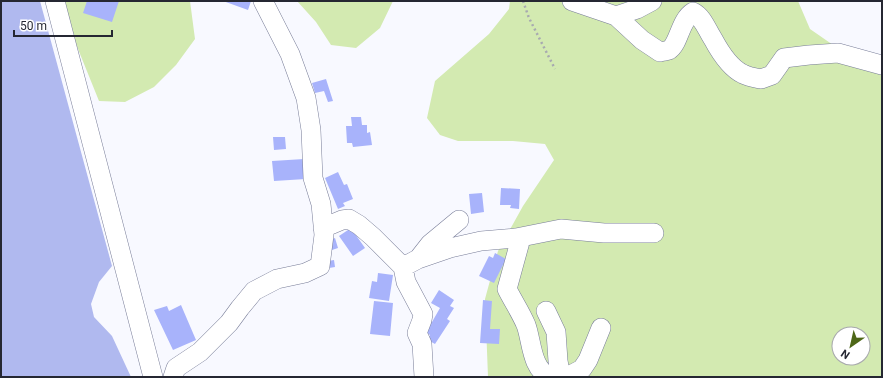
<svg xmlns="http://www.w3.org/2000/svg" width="883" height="378" font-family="Roboto,sans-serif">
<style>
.green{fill:#d3eab1;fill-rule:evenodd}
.water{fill:#b0b9ef}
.building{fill:#a8b3fb}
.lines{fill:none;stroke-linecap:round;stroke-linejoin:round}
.minor-casing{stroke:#787d98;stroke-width:20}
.path{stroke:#a7a9b0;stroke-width:2.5;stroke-dasharray:2 3;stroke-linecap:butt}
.minor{stroke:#fff;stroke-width:19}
</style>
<rect width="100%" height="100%" fill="#f8f9ff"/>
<!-- green -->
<path class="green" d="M60,1H190L195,39L176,65L154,87L125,102L99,101L78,49Z
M297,1H393L380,28L356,48L331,45L316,22Z
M510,1H798L810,29L836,47L882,57V377H488L485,299L498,251L523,206L554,160L545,144L513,141H458L440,135L427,118L435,81L489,34L509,9ZM839,334H863V358H839Z"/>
<!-- water -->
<path class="water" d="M1,1H40L112,266L99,282L91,304L94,317L112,336L131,377H1Z"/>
<!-- building -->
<path class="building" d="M87,1H119L112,22L83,13Z
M223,1H251L248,10Z
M326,79L333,101L328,102L324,91L315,93L312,83Z
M351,117H361L362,125H367V133L370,132L372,145L353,147L352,143H347L346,126H352Z
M273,137H285L286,149L274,150Z
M304,159L306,179L274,181L272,161Z
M338,172L344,185L347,184L353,199L343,203L345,206L338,209L325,178Z
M501,188L520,189L519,209L510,208L511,205H500Z
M482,193L484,212L471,214L469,194Z
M351,228L365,248L353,256L339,236Z
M335,238L338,248L332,250L330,240Z
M495,253L506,259L494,283L479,276L489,256L493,258Z
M334,260L335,267L329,268L328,261Z
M378,273L393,275L389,301L369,298L372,281L377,282Z
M439,290L454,300L450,306L454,308L447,319L450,321L435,344L428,340L430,335L423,330L430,320L432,322L440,308L431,303Z
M483,300L492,301L490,329H500L499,344L480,343Z
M374,301L393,303L390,336L370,334Z
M181,305L196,340L173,350L154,310L167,306L169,311Z"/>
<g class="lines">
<defs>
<path id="minor" d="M55,1L153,377
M572,1L616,16L642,40L660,52C663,51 667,51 669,50C679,44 680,20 693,12C703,17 707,30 713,39C720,52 730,68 743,74C749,77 756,78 761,79L772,75L784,58L809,55L838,53L882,65
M616,16L637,9L652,1
M323,228L342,220L349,219L359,225L373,237L403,267L406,282L423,314L422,320L417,333L422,344L424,377
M521,238L507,289C513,301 521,313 526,325C532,341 531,369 550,377
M419,258L430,244L459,220
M403,267L418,259L450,248L481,241L516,238L561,229L604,233H654
M546,311L556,332L558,361L561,377
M173,377L176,368L200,352L229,323L240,308L254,291L277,279L305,273L320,266L324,235L321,204L313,178L311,130L306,98L290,54L263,1
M567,377L582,369L588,360L601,328"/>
</defs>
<!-- minor casing -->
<use href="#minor" class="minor-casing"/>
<!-- path -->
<path class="path" d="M523,1L529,18L555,69"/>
<!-- minor -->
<use href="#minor" class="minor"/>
</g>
<!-- border -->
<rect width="883" height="378" fill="none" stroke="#252732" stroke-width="4"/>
<!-- north arrow -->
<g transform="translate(851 346) rotate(214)"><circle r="19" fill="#ffffff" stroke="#a8a9ad"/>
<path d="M0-3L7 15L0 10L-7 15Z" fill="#4e6717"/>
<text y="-6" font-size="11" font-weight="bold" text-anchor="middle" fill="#252732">N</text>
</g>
<!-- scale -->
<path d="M14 30v6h98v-6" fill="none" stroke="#252732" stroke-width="2"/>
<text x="20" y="30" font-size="12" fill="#252732" stroke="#ffffff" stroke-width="3" paint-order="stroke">50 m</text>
</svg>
